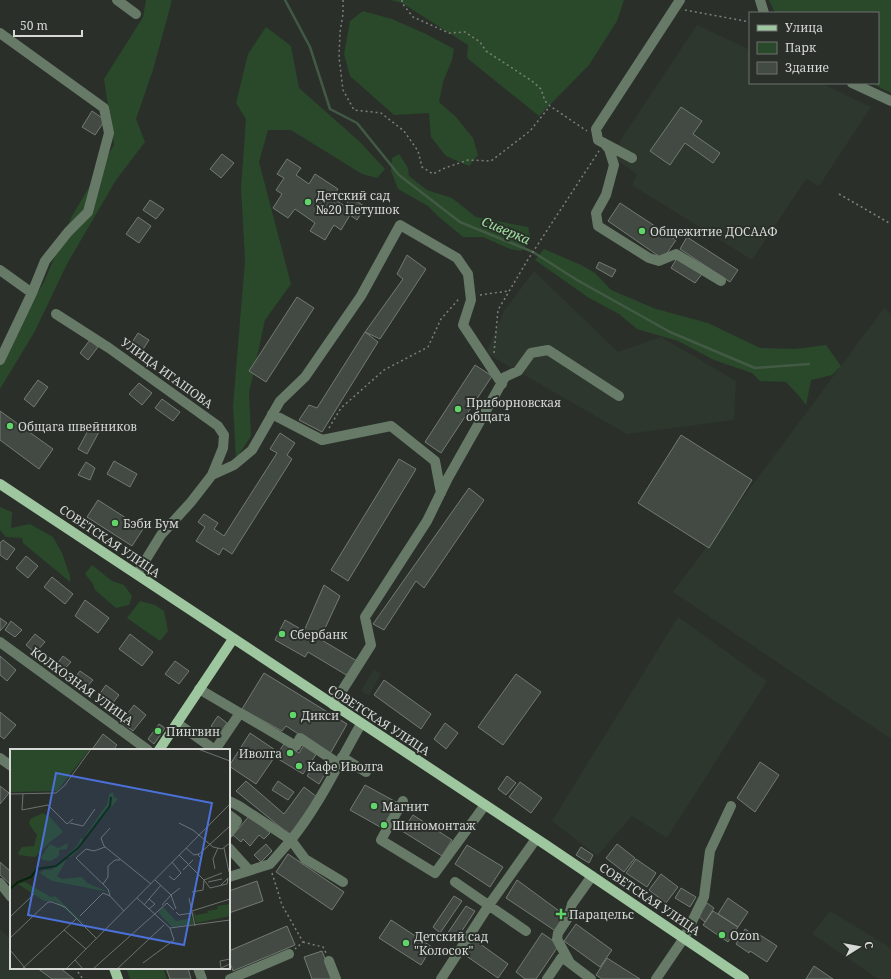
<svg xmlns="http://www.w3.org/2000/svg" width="891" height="979" font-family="'Noto Serif',serif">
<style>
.built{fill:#2d372d}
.green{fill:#29492a}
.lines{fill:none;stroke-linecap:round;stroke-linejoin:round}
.stream{stroke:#425a44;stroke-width:2.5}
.building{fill:#434943;stroke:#737a73}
.path{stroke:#7c807c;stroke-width:1.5;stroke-dasharray:2 3;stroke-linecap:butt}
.minor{stroke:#677a67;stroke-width:10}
.major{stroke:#9fc79f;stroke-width:10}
.poi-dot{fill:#61d46a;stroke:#2a2f2a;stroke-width:1.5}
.labels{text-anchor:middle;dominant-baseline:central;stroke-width:4;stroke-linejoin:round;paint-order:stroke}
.poi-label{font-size:12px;fill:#d6d9d6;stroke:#2a2f2a;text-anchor:start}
.street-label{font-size:12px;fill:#d6d9d6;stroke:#2a2f2a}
.water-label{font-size:13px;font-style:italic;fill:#a0e3a1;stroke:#2a2f2a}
.inset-river{fill:none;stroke:#032406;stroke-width:2}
.inset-road{fill:none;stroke:#6f736f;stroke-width:1}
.view{fill:#4b71d8;fill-opacity:0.15;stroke:#4b71d8;stroke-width:2}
.inset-edge{fill:none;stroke:#d6d9d6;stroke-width:2}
</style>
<rect width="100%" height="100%" fill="#2a2f2a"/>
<!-- built -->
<path class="built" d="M697,25L750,50V83H821L871,107L819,186L806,179L752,260L632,185L637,174L610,156Z
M534,271L618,352L661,337L736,381L734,420L627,434L486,353L504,311Z
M884,308L891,314V739L673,592Z
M678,617L767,681L667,838L632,816L597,856L552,821Z
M374,669L381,674L369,696L361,691Z
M830,911L891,948V979H878L812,934Z
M0,929L11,939V968H46L58,979H0Z"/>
<!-- green -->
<path class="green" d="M146,0H172L153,70L136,119L145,142L116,180L67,264L35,331L0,389V354L44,282L72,216L114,145L104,79L143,17Z
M391,0H624L617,21L589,65L539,116L467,58L468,45L402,3Z
M769,0H891V93L871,83H878V13H775Z
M363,11L392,19L426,34L454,49L452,60L443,82L439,102L456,117L473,138L478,155L469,166L446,156L431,137L429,113L394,115L350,76L344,54L350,21Z
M266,27L291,46L299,88L360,142L385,169L377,178L362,174L291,130H268L259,162L291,284L265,320L249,393L251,436L236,459L233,406L245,260L241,188L246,119L236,103L248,54Z
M399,154L408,168L409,176L427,190L452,198L476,217L528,227L531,240L521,251L510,249L483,237H463L439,217L428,206L398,189L391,171L392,158Z
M544,249L581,265L595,273L611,290L656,309L708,323L760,348L795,349L826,345L841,366L832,375L811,380L806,405L799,396L786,382L760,381L752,373L714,360L678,341L637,329L619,314L589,298L535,260Z
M0,507L12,512L11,528L30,524L53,537L62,553L70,576V582L23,543L22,538L6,537L0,530Z
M92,565L112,581L124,585L132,596L129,605L116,608L95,590L93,584L85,574Z
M140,601L155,605L164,611L168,631L160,641L127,618Z
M126,968H163L167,979H130Z"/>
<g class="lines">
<!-- stream -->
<path class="stream" d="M285,0L310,47L330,109L357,123L399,175L460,222L533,252L577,280L670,332L755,368L809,364"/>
</g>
<!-- building -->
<path class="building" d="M681,107L702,121L693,134L720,153L713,163L685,143L670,165L650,151Z
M92,111L105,120L95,135L82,127Z
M222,154L234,163L221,178L210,169Z
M287,159L301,168L296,175L309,184L315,174L338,189L332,198L345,206L351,197L365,207L357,220L350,215L341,230L334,225L325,240L310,231L315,223L295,209L288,218L273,208L282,194L276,190L284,178L277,174Z
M150,200L164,209L156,219L143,210Z
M620,203L676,240L663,259L608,221Z
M138,217L151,226L139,243L126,234Z
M687,237L738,270L730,282L680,249Z
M407,255L426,269L380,339L365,332L403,279L397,274Z
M677,258L702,274L695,283L671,268Z
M599,262L616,270L612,277L596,268Z
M297,297L314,308L266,382L249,371Z
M365,332L378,342L322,432L299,420L309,405L317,408Z
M138,333L149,340L140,354L129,347Z
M90,340L98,347L88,360L80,353Z
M475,365L492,376L441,453L425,442Z
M38,380L48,387L34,407L24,399Z
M139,383L152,393L142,405L129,394Z
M162,399L180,412L173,421L155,408Z
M0,411L53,449L39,469L0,440Z
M91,425L100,430L87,454L78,449Z
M280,433L295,443L287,455L292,459L232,554L223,548L219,555L196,541L205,527L198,522L204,514L218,523L214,529L224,536L277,453L270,449Z
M681,435L752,480L709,548L638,503Z
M399,459L416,469L348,581L331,570Z
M114,461L137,474L130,487L107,474Z
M86,462L95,468L90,480L78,475Z
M469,488L484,500L424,588L416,581L384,630L373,624Z
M98,500L143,529L132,546L87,517Z
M3,540L15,549L7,560L0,555V543Z
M26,556L38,566L28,578L16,568Z
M52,577L73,594L65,604L44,587Z
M324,585L340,596L320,639L357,661L348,676L308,652L305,657L275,640L285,620L304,631Z
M85,600L109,618L98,633L75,616Z
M0,618L7,623L0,631Z
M11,621L22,630L15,637L5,630Z
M35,634L45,642L35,653L26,645Z
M130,634L153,652L142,666L119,649Z
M0,656L16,670L7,681L0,675Z
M63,656L71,662L61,673L54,668Z
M175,661L189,671L179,684L165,674Z
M80,671L93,680L84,690L72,681Z
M264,673L347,724L330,754L286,726L282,731L242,709Z
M516,674L541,692L503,745L478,727Z
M384,680L431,714L421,729L374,695Z
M106,685L119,695L108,709L96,699Z
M134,705L146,715L133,731L121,722Z
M0,712L16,725L4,739L0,736Z
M218,716L227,723L220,733L211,726Z
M445,723L458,733L446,749L434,739Z
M159,724L165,728L154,744L148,739Z
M250,733L278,752L256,784L229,766Z
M103,734L117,745L113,750H96L93,748Z
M284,744L299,753L304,745L317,753L303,774L275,757Z
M760,762L779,775L755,812L737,798Z
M315,764L326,772L319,784L307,776Z
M507,776L516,783L506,795L498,789Z
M246,781L284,814L304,787L317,797L290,835L236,791Z
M278,781L294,792L288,800L272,790Z
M520,782L542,798L531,813L509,797Z
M365,785L398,803L382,828L350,810Z
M0,786L9,793L0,804Z
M250,815L270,833L264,839L259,835L250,846L243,839L241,842L233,835Z
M413,815L452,840L442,856L402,831Z
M266,844L272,851L261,862L254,855Z
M617,844L635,858L624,872L606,858Z
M467,845L503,867L490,887L455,864Z
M581,847L593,855L589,863L576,855Z
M288,854L344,892L332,910L276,872Z
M636,859L656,873L647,887L626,873Z
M0,862L11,872V885L0,875Z
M661,874L678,887L666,903L649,890Z
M517,880L566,916L557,932L506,898Z
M257,881L263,901L229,913V891Z
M681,888L696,897L690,907L675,898Z
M454,896L462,901L440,933L433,927Z
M728,898L748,912L738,927L718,914Z
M707,903L714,908L705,922L698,916Z
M466,906L475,911L454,943L445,937Z
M713,911L738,927L728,942L703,925Z
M391,920L432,947L421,965L379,938Z
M576,924L612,950L600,967L564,941Z
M287,926L295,945L233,971L229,960V951Z
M745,929L759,938L760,935L777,946L767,962L750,951L749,953L736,944Z
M542,933L559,945L536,979H525L516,972Z
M472,938L508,964L498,978L462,953Z
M322,951L333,979H312L304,957Z
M607,958L640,979H602L596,975Z
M814,966L833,979H806Z
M37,968H60L74,979H52Z
M166,968H188L191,979H170Z"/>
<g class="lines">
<!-- path -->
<path class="path" d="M343,0V14L340,32L339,57L343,90L354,110L381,113L404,131L418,151L422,167L433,174L445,168L468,160L491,161L530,131L550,106
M402,0V3L413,17L449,33L465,32L480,42L486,51L532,81L541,89L545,101L550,106L587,131
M685,10L750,22
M839,194L891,224
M480,295L508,291
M494,353L498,310L527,261L599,151
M329,428L341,408L384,370L428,347L441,319L458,300L461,299
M272,873L282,905L303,942L295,949
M303,942L323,947L326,953
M75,968L83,979"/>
<!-- minor -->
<path class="minor" d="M117,0L136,14
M760,0L764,13
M0,33L104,108L109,133L88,212L68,232L45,261L32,293L0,360
M852,83L891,101
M604,143L609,149L614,165L606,195L596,213L598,226L649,258L659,261L676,254L721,281
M632,158L598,140L596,129L680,0
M0,270L32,293
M56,314L109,348L218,426L224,435L223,448L212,475
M272,414L322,440L391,426L435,461L441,493
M137,574L161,535L191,502L212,475L234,465L252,450L280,401L305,377L361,296L400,225L457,258L468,274L471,300L463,325L502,384
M0,642L148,750
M199,689L296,746L300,738L339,764
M333,705L371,645L365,617L427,521L448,478L505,377L518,371L531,353L548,350L619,396
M177,723L215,750
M215,750L240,713
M342,757L366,772
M0,758L11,766
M229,801L239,806L291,840C320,804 338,764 361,724
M403,801L381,840L435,873L485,805
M229,815L237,821L229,833
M229,848L249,870
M229,877L270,864L291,840L305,859L343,882
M455,882L526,931
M0,883L11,897
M329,961L336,979
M570,963L557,939L558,933L568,918L572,904L592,876
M198,968L202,979
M230,979L289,954
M441,979L489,905L536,839
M547,979L562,957L591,979
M656,979L684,938L704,897L710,851L731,806"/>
<!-- major -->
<path class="major" d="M0,484L546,845L744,979
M159,750L233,639
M114,968L118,979"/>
</g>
<!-- markers -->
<g class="poi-dot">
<circle cx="308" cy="202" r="4"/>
<circle cx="642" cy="231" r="4"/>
<circle cx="458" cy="409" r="4"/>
<circle cx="10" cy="426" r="4"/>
<circle cx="115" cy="523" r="4"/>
<circle cx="282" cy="634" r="4"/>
<circle cx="293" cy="715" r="4"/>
<circle cx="158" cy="731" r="4"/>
<circle cx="290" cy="753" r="4"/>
<circle cx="299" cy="766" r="4"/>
<circle cx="374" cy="806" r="4"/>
<circle cx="384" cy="825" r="4"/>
<path d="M559 908h4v4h4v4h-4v4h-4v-4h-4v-4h4z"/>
<circle cx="722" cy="935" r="4"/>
<circle cx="406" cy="943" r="4"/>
</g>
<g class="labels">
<!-- poi labels -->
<g class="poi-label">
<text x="316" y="195">Детский сад<tspan x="316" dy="14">№20 Петушок</tspan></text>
<text x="650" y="231">Общежитие ДОСААФ</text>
<text x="466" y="402">Приборновская<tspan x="466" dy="14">общага</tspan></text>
<text x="18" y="426">Общага швейников</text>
<text x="123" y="523">Бэби Бум</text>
<text x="290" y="634">Сбербанк</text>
<text x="301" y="715">Дикси</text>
<text x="166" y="731">Пингвин</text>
<text x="282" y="753" text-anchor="end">Иволга</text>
<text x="307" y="766">Кафе Иволга</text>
<text x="382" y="806">Магнит</text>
<text x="392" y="825">Шиномонтаж</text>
<text x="569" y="914">Парацельс</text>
<text x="730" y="935">Ozon</text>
<text x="414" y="936">Детский сад<tspan x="414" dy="14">"Колосок"</tspan></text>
</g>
<!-- street labels -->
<g class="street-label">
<text transform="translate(167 373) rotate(36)">УЛИЦА ИГАШОВА</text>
<text transform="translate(110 541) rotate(34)">СОВЕТСКАЯ УЛИЦА</text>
<text transform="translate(82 686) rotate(36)">КОЛХОЗНАЯ УЛИЦА</text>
<text transform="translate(379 720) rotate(33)">СОВЕТСКАЯ УЛИЦА</text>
<text transform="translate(650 899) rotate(34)">СОВЕТСКАЯ УЛИЦА</text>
</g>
<!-- water labels -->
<g class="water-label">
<text transform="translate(506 230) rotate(23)">Сиверка</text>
</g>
</g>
<!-- overview -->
<g transform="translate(10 749)">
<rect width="220" height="220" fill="#2a2f2a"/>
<path d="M0,0H80L47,42L0,43ZM103,43L104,48L108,50L76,89L75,87L97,55L99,45ZM33,64L40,68L53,83L40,93L25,108L9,106L8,104L12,98L24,97L27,86L19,75L20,70ZM71,89L74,91L70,99L61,108H55L67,97ZM58,94L57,100L49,101V107L41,112L32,111L31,108L40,95L48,99ZM57,110L47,127L52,130L72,128L77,134L99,143L42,132L30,124L34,121H41ZM15,133L41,148L45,147L81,181L45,152H34L8,135ZM220,155V167L186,174L183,163L186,166L198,164L197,162L208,160L207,157ZM153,158L166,172L182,169L184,175L162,178L148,163Z" fill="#29492a"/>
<path class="inset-river" d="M0,140L8,133L21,128L27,120L46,117L68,99L100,57L101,48"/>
<path class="inset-road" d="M188,0L220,12M0,45L46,44L55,36L81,0M13,45L12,61L38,56L57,75L63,70M60,74L73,77L85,60M169,74L183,81L203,98L212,100L220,94M100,79L91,89L94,97L141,135M95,98L84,102L76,100L66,109L98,140L100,147L114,162M176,99L184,106L189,105M214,99L219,123M169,106L194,131L193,141L182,143M192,110L188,106L220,77M205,120L203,110L208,99M173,121L183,111M159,127L164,131L171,124L162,113M145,131L161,146L152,156M198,133L212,130M93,135L98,128V117L105,111H110M210,137L218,129L217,135L200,139L194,131L212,124M127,149L160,179L220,171M179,149L185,177M134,156L151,136M139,160L145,155L139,150M166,160L161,146L170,139M182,162L220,150M166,163L169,166L182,164M70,167L93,144L100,147M0,168L24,145M54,181L76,200M0,189L38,153H42L55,158L87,190M0,201L16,220M220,210L210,212L211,219L220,215M65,211L73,220M133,214L164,191L160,179M12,220L66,170M56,220L220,55M83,220L157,154L164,161M107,220L154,176"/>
<path class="view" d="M46,24L202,54L174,196L18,166Z"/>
<rect width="220" height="220" class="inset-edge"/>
</g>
<!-- legend -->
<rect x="749" y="12" width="130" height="72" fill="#2a2f2a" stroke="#6f736f"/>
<rect x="757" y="25" width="20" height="6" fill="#9fc79f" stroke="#6f736f"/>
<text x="785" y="32" font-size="12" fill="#d6d9d6">Улица</text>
<rect x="757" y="42" width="20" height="12" fill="#29492a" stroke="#6f736f"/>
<text x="785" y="52" font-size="12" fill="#d6d9d6">Парк</text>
<rect x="757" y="62" width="20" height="12" fill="#434943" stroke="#6f736f"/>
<text x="785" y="72" font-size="12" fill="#d6d9d6">Здание</text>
<!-- north arrow -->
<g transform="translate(859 947) rotate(79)" stroke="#2a2f2a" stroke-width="3" paint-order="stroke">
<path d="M0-3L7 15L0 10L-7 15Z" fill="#d6d9d6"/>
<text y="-6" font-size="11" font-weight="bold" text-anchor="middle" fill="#d6d9d6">С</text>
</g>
<!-- scale -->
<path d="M14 30v6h68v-6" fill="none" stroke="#d6d9d6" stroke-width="2"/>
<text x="20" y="30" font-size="12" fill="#d6d9d6" stroke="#2a2f2a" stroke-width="3" paint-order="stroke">50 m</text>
</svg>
